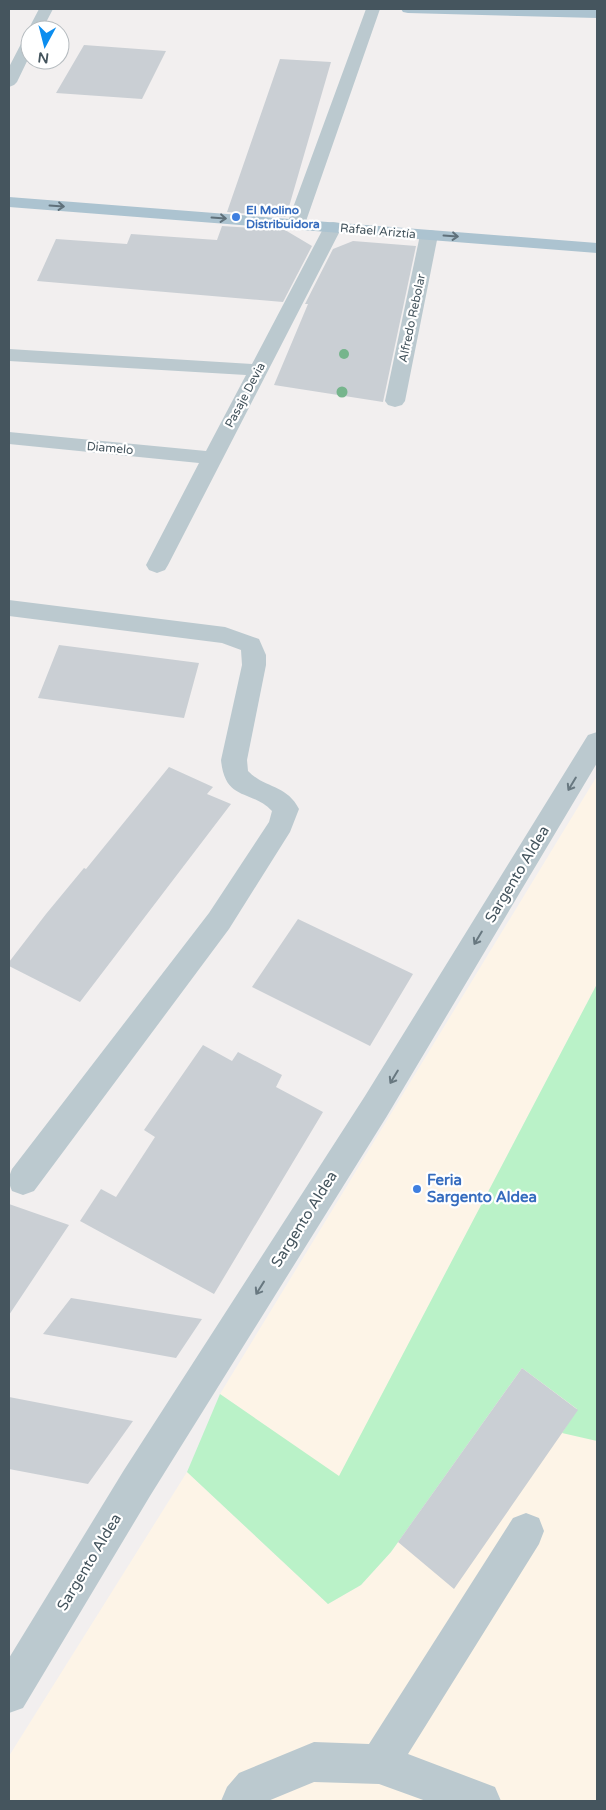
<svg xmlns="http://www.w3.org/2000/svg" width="606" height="1810" font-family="'Varela Round',sans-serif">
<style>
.commercial{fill:#fdf4e7}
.green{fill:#baf2c8}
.building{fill:#cacfd4}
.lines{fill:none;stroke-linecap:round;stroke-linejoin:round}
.minor{fill:#bbc9cf;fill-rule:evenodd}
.major{fill:#acc3d0;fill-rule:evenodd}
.tree{fill:#76b58c}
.oneway{stroke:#5f707a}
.oneway2{stroke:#687880}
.shop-dot{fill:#3f7fe0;stroke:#fff;stroke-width:2}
.labels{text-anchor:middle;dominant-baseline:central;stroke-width:4.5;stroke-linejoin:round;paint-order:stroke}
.far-shop-label{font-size:12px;font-weight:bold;fill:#366cbe;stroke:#fff;text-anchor:start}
.far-street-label{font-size:12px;fill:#45555e;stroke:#fff}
.street-label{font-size:15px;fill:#45555e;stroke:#fff}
.shop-label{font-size:15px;font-weight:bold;fill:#366cbe;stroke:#fff;text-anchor:start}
</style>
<rect width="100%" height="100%" fill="#f2efef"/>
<!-- commercial -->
<path class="commercial" d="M597,776V984L339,1477L220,1394Z
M597,1256V1801H9V1756L187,1472L328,1604L361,1585L391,1552L522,1368Z"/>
<!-- green -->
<path class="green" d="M597,984V1441L562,1433L577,1409L522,1368L391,1552L361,1585L328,1604L187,1472L220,1394L339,1476Z"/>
<!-- building -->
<path class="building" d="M84,45L166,51L142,99L56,93Z
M280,59L331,62L286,217L227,212Z
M222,226L285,230L312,246L283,302L37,281L56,239L127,244L131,234L217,240Z
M353,241L416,246L383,402L274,385L308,304H305L333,249Z
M59,645L199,663L184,718L38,698Z
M169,767L213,787L207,794L231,804L80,1002L9,966V962L46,914L84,868L86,869Z
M298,919L413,974L370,1046L252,987Z
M203,1045L232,1061L238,1052L282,1075L276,1087L323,1112L214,1294L80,1221L101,1189L116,1197L155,1137L144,1130Z
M9,1204L69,1225L9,1315Z
M71,1298L176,1315L202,1319L176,1358L43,1334Z
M522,1368L578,1410L454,1589L398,1542Z
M9,1397L133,1421L88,1484L9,1469Z"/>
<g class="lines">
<!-- minor -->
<path class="minor" d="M39,9H53L42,30H30V33L28,30Z
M366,9H380L305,224L302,228L296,229L290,228L287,224Z
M30,36V55L17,82L14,85L9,87V67L23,40L25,37Z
M333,222L339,223L342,227L168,565L165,570L157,573L149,570L146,565L199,463L9,444V432L206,451L246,375L9,361V349L252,364L324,227L327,223Z
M429,230L435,231L438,235L405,401L402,405L395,407L388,405L385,401L420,235L423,231Z
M9,600L225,627L259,639L266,655V665L247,760L248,771C265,789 286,784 299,809L290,832L229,929L34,1191L23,1195L12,1191C8,1182 8,1178 12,1169L209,913L269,822L272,811C251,789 225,802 221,760L242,665L241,650L222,643L9,616Z
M597,732V763L387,1116L150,1496L23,1708L9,1713V1658L124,1470L365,1096L588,735Z
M526,1513L539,1518L544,1531L539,1544L408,1754L495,1787L501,1801H426L379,1784L314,1782L268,1801H221L227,1787L239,1773L314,1742L369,1744L513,1518Z"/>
<!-- major -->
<path class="major" d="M401,9L597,10V18L408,13L403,12Z
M9,197L597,243V253L9,207Z"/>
</g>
<!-- trees -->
<g class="tree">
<circle cx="344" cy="354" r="5"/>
<circle cx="342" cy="392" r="5.5"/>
</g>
<!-- one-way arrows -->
<defs><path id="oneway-shaft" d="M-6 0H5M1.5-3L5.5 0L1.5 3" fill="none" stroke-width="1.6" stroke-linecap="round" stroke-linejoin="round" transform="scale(1.25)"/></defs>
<g class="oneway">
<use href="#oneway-shaft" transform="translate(57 206) rotate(4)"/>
<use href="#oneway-shaft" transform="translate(219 218) rotate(4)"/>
<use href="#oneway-shaft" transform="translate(451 236) rotate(4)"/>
</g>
<g class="oneway2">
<use href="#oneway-shaft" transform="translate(572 784) rotate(121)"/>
<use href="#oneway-shaft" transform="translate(478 938) rotate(121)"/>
<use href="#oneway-shaft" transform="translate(394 1077) rotate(121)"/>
<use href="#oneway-shaft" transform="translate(260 1288) rotate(122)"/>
</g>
<!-- markers -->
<g class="shop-dot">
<circle cx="236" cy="217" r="5"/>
<circle cx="417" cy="1189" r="5"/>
</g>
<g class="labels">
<!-- far-shop labels -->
<g class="far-shop-label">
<text x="246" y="210">El Molino<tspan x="246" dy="14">Distribuidora</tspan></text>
</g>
<!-- far-street labels -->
<g class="far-street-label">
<text transform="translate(378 231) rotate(5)">Rafael Ariztía</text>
<text transform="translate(412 318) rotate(-78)">Alfredo Rebolar</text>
<text transform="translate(245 395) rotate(-62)">Pasaje Devia</text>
<text transform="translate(110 448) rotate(5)">Diamelo</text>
</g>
<!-- street labels -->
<g class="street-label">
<text transform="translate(517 874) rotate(-59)">Sargento Aldea</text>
<text transform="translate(304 1219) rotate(-58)">Sargento Aldea</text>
<text transform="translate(89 1562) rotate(-59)">Sargento Aldea</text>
</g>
<!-- shop labels -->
<g class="shop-label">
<text x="427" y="1180">Feria<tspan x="427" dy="17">Sargento Aldea</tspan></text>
</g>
</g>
<!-- border -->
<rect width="606" height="1810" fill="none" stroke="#45555e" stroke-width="20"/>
<!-- north arrow -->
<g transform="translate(45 45) rotate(187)"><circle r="24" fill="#ffffff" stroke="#b5bbbf"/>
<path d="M0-4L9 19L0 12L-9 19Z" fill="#0b8def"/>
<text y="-8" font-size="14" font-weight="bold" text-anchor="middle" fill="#45555e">N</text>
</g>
</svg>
